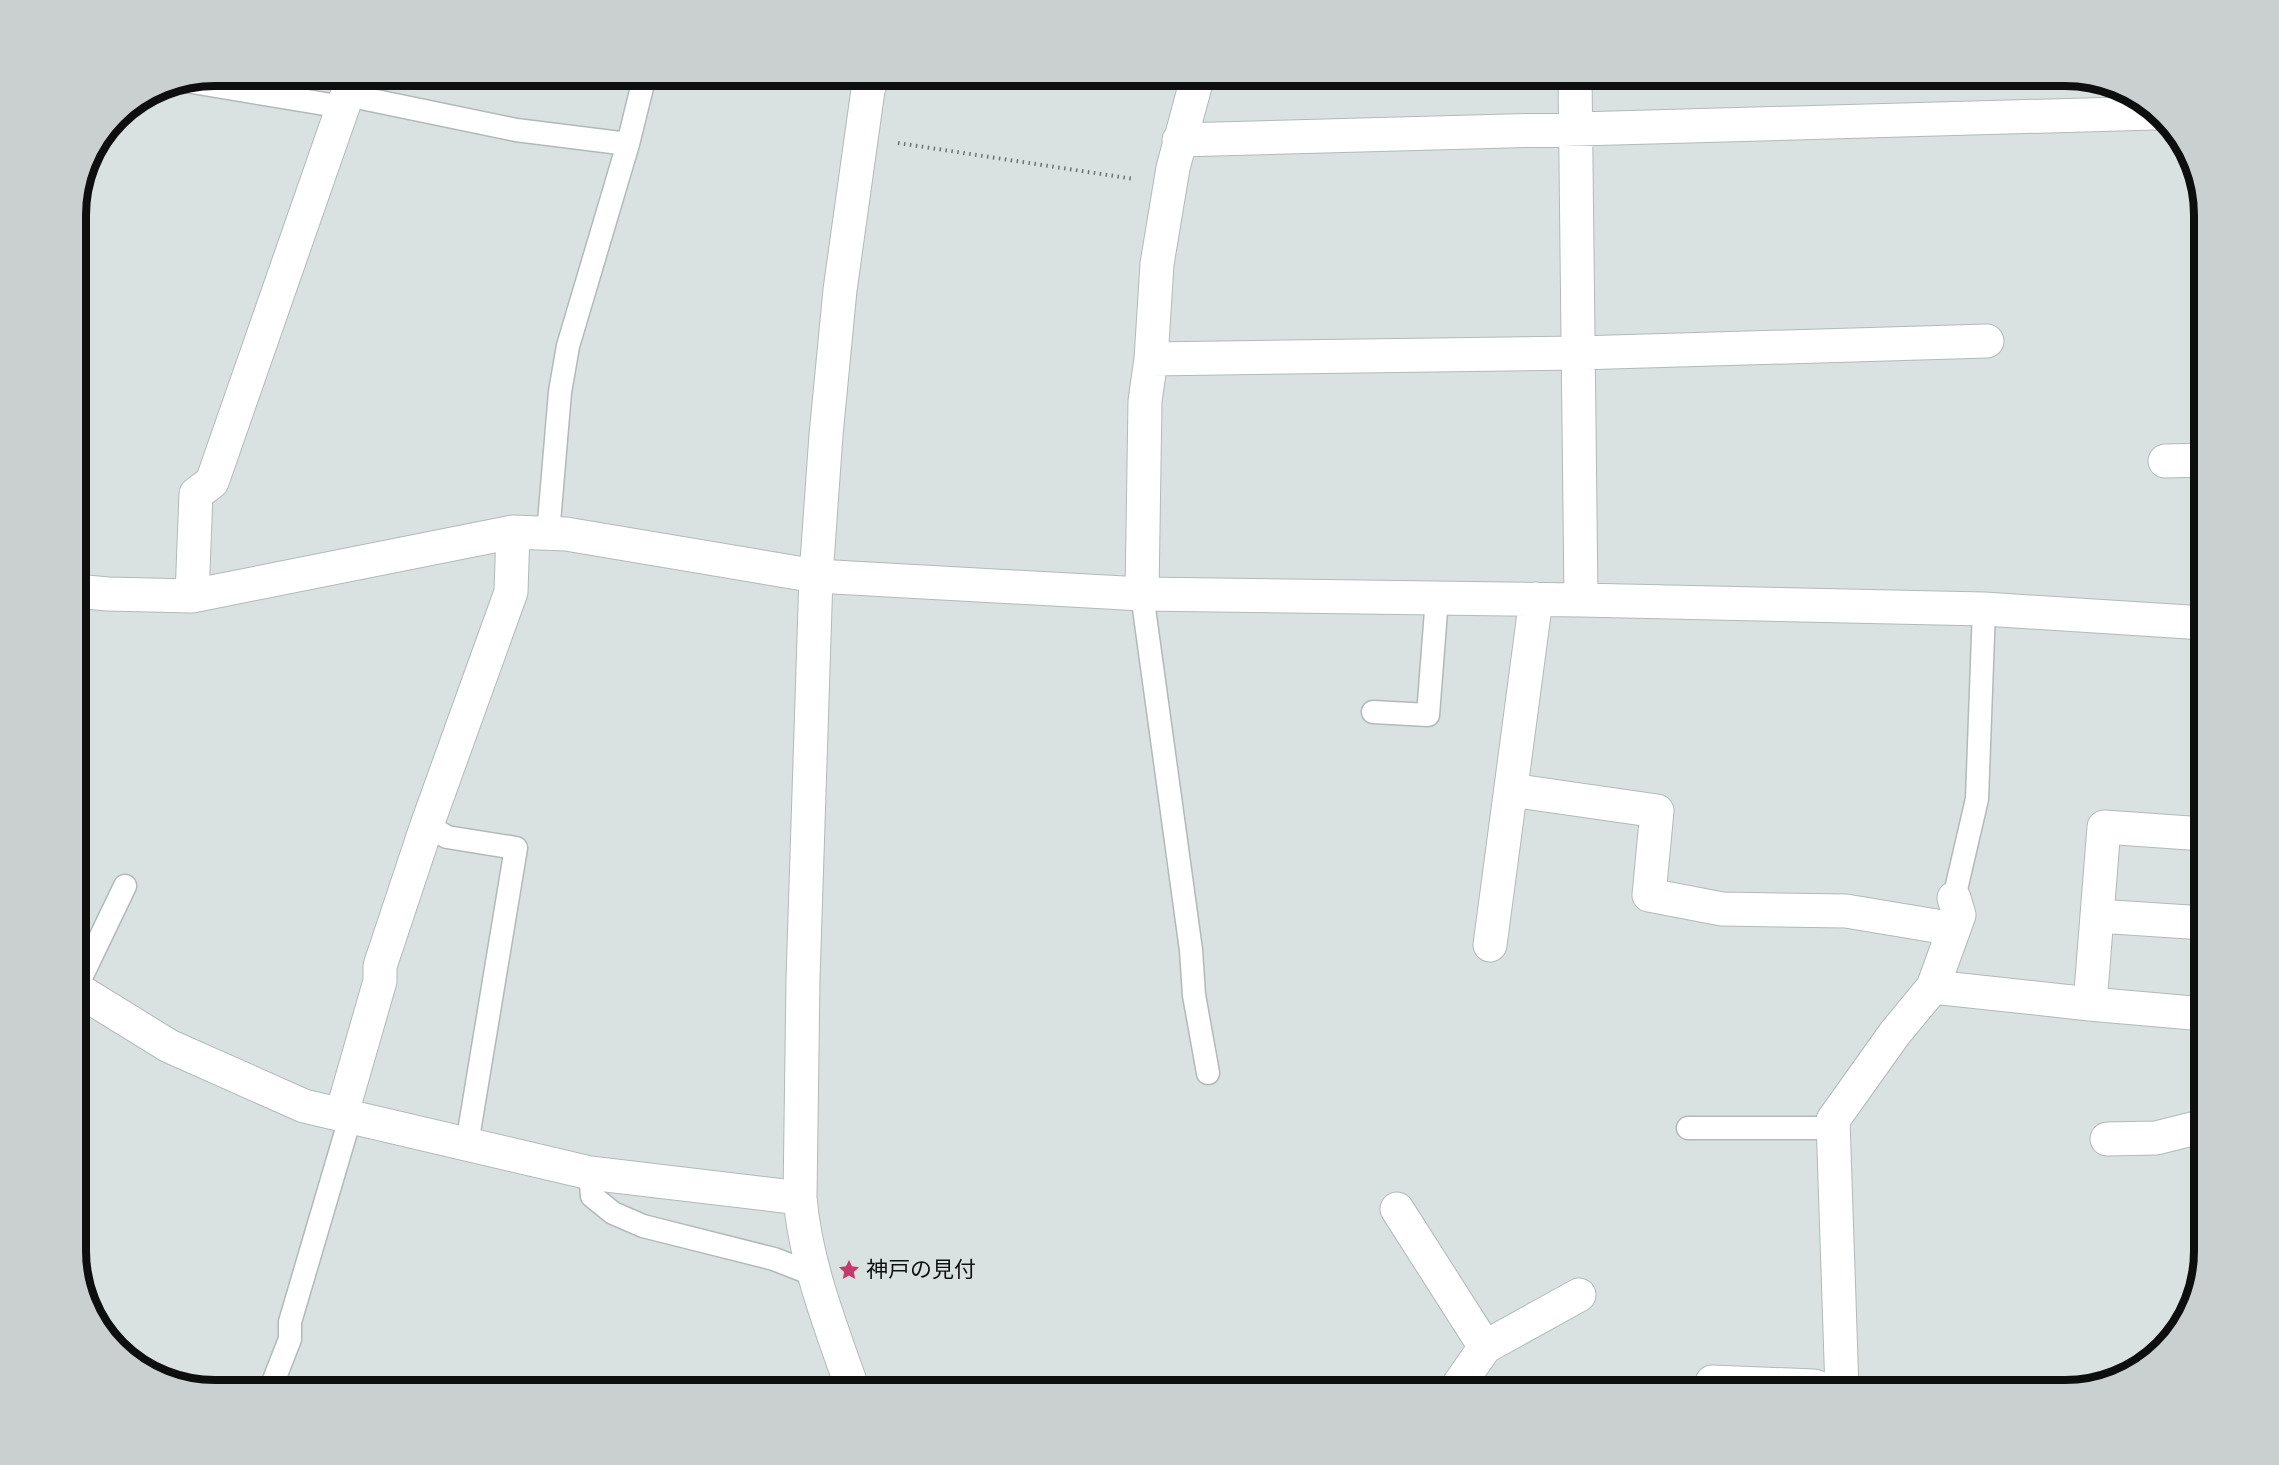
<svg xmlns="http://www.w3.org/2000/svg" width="2279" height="1465" font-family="'Alegreya Sans','Noto Sans JP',sans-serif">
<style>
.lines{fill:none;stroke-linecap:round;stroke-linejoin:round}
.service-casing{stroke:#b2b9b9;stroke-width:25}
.minor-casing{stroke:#b2b9b9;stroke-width:35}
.path{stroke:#6e7272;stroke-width:4;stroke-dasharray:1.5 4.5;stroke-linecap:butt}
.service{stroke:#fff;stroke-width:22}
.minor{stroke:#fff;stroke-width:33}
.labels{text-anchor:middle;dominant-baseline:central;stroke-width:4.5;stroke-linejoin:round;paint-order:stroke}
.poi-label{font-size:22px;fill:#0d0f0f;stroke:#dae1e1;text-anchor:start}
.rim{fill:none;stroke:#0d0f0f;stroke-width:8}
</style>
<rect width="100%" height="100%" fill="#dae1e1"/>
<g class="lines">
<defs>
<path id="service" d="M186,81L343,107
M347,95L516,130L628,144
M548,534L560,392L568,346L628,144L645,75
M1142,594L1191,950L1194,995L1208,1073
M1373,712L1428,715L1437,598
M427,825L447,837L516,848L467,1144
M1954,898L1977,799L1984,609
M76,988L125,886
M1688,1128H1833
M590,1173L592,1196L613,1213L643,1226L774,1259L815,1275
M270,1390L290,1339V1322L351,1115"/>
<path id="minor" d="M1575,75L1581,600
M1179,140L2155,113
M1151,359L1578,353L1987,341
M2165,461L2204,460
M75,591L108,594L192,596L513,532L566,534L816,576L1142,594L1581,600L1984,609L2204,623
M1142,594L1145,401L1151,359L1157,264L1173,168L1198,75
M192,596L196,494L212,482L354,75
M1511,790L1657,811L1649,895L1722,909L1846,911L1954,929
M2098,916L2204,923
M1490,945L1536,599
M1933,987L2090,1004L2204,1014
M75,988L169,1046L304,1106L590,1173L800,1198
M2090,1004L2104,827L2204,834
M342,1113L380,981V966L427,825L511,592L513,532
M2107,1139L2156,1138L2204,1126
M1397,1209L1485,1347
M1712,1382L1814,1386L1825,1390
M853,1390C831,1327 806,1265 800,1198L803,979L816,576L826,435L840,290L868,90L873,75
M1455,1390L1485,1347L1579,1295
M1842,1390L1833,1120L1895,1033L1933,987L1959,915L1954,898"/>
</defs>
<!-- service casing -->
<use href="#service" class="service-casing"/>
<!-- minor casing -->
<use href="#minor" class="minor-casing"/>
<!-- path -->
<path class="path" d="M898,143L1134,179"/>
<!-- service -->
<use href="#service" class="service"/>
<!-- minor -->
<use href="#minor" class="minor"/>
</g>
<!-- icons -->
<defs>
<symbol id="sight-bare" viewBox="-9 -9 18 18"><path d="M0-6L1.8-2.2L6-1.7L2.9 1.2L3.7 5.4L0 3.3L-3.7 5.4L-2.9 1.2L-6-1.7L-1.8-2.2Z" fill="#c5396c" stroke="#dae1e1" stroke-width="2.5" paint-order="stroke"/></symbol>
</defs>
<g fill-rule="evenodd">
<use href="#sight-bare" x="834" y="1255" width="30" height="30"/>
</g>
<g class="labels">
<!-- poi labels -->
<g class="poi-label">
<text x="866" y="1270">神戸の見付</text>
</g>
</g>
<!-- crop -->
<path d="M0 0H2279V1465H0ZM215 86H2065A129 129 0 0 1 2194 215V1251A129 129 0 0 1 2065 1380H215A129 129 0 0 1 86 1251V215A129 129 0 0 1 215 86Z" fill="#cad0d0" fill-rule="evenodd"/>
<path class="rim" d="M215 86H2065A129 129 0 0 1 2194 215V1251A129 129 0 0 1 2065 1380H215A129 129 0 0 1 86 1251V215A129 129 0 0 1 215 86Z"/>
</svg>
